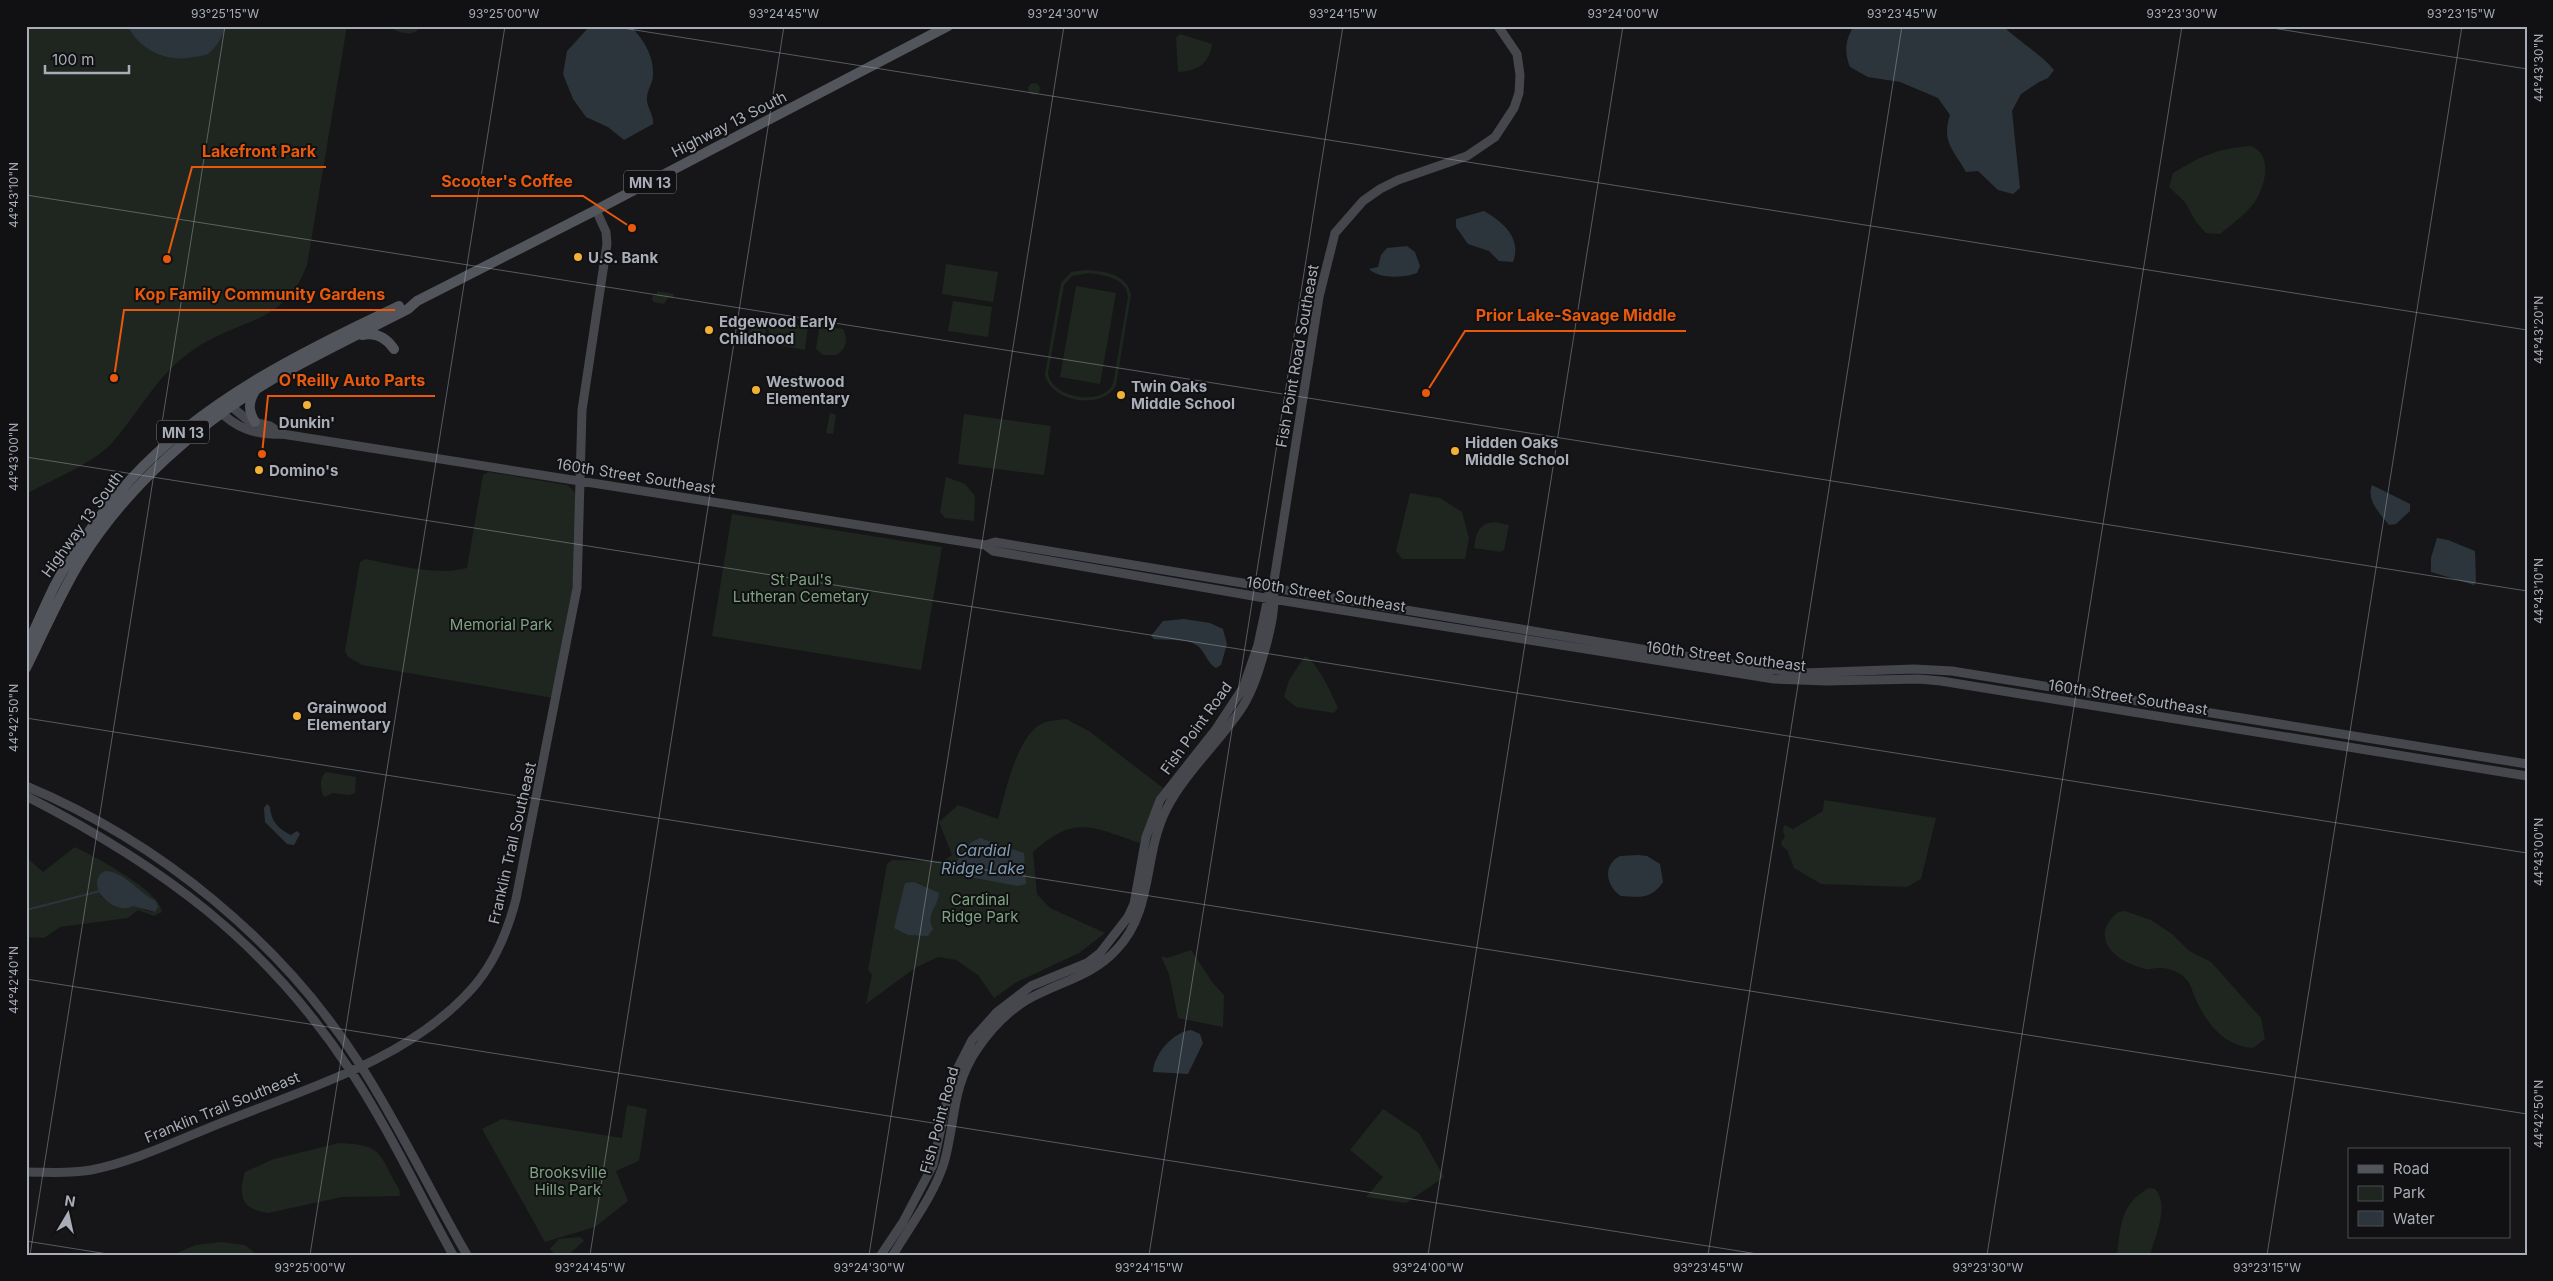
<svg xmlns="http://www.w3.org/2000/svg" width="2553" height="1281" font-family="Inter,sans-serif">
<style>
.green{fill:#1e261f;fill-rule:evenodd}
.water{fill:#2c353c}
.lines{fill:none;stroke-linecap:round;stroke-linejoin:round}
.stream{stroke:#2c353c;stroke-width:2}
.secondary{stroke:#45474d;stroke-width:9}
.primary{stroke:#53555c;stroke-width:10}
.ticks{fill:none;stroke:#a8adb8;stroke-width:1;stroke-opacity:0.45}
.poi-dot{fill:#f2b134;stroke:#111113;stroke-width:2}
.labels{text-anchor:middle;dominant-baseline:central;stroke-width:4;stroke-linejoin:round;paint-order:stroke}
.shield{fill:#111113;stroke:#7b7e86;stroke-width:1}
.shield-label{font-size:14px;font-weight:bold;fill:#a8adb8}
.street-label{font-size:15px;fill:#a8adb8;stroke:#111113}
.poi-label{font-size:15px;font-weight:bold;fill:#a8adb8;stroke:#111113;text-anchor:start}
.park-label{font-size:15px;fill:#7fa381;stroke:#111113}
.water-label{font-size:16px;font-style:italic;fill:#7f9bb3;stroke:#111113}
.leader{fill:none;stroke:#e8590c;stroke-width:2}
.callout-dot{fill:#e8590c;stroke:#111113;stroke-width:2}
.callout-label{font-size:16px;text-anchor:middle;font-weight:bold;fill:#e8590c;stroke:#111113;stroke-width:4;stroke-linejoin:round;paint-order:stroke}
.neatline{fill:none;stroke:#a8adb8;stroke-width:2}
.ticks-label{font-size:12px;text-anchor:middle;fill:#a8adb8}
</style>
<rect width="100%" height="100%" fill="#161618"/>
<!-- green -->
<path class="green" d="M26,26H347L307,265C284,326 239,318 193,350C157,374 139,413 111,444C93,463 50,481 26,494Z
M388,26H416L418,30C410,37 396,32 388,26Z
M1180,34L1212,44C1209,64 1198,71 1178,72L1176,38Z
M1028 89a6 6 0 1 1 12 0a6 6 0 1 1-12 0Z
M2251,146C2274,155 2265,187 2254,203C2245,215 2232,224 2220,234L2206,233L2196,222L2185,202L2169,187L2173,173C2204,155 2215,149 2251,146Z
M946,264L998,272L993,302L942,294Z
M1086,270C1104,271 1128,274 1131,295L1116,385C1104,411 1049,402 1045,374L1061,283L1071,272ZM1090,273C1105,276 1126,277 1128,297L1113,384C1102,407 1051,398 1048,373L1064,285L1072,276Z
M1076,286L1116,293L1100,384L1060,377Z
M657,291L674,294L673,298H668L664,304L653,302L652,297L657,294Z
M953,301L992,307L988,337L948,331Z
M763,320L808,326L805,350L767,343L769,330L766,329L764,343L745,340L750,329Z
M822,326L843,329C848,340 847,348 837,355H823L816,349L819,329Z
M830,413L836,415L833,434L826,433Z
M964,414L1051,426L1044,475L958,464Z
M488,472L567,485L575,492L576,548L571,601L553,698L362,665L348,657L345,651L360,562L365,559C397,565 435,576 467,568L483,475Z
M946,477L965,484L975,496L974,521L945,518L940,512Z
M1410,493L1440,498L1462,512L1469,538L1465,559H1402L1396,551Z
M732,514L942,547L921,670L712,636Z
M1494,522L1509,525L1504,550L1500,552L1474,548C1477,532 1478,524 1494,522Z
M1305,656C1316,660 1333,696 1338,708L1334,713L1296,707L1284,697L1289,680Z
M1066,719L1089,731L1163,788L1154,805L1140,843C1092,827 1075,814 1033,852L1037,894L1050,908L1105,933L1079,953L1015,983L994,998L978,975L956,960L938,957L915,968L866,1004L872,975L868,970L887,864L892,860L943,861L952,855L939,822L958,805L998,819C1005,794 1017,734 1043,723C1050,720 1059,720 1066,719Z
M326,772L356,777L355,793L349,795L333,793L324,797C320,790 319,778 326,772Z
M1824,800L1936,818L1921,879L1907,887L1821,884L1794,868L1787,850L1782,846L1781,842L1785,837L1783,831L1784,825L1793,829L1823,811Z
M75,847C93,856 161,891 162,912L154,916L138,910L128,918L60,927L44,938L26,937V857L43,872ZM124,879L144,895L156,901L155,912C147,912 142,908 135,906C117,903 117,911 101,896Z
M2125,911L2151,920L2172,934L2189,951L2211,962L2261,1018L2265,1039L2253,1048C2224,1046 2207,1024 2195,998C2192,990 2190,981 2182,975C2176,971 2164,967 2157,968C2153,968 2150,970 2146,969C2130,965 2112,957 2106,942C2102,929 2108,921 2118,912Z
M1191,950L1212,982L1224,995L1223,1027L1178,1018L1169,974L1161,956L1167,958Z
M627,1105L647,1109L639,1161L616,1171L628,1201L595,1227L545,1242L482,1129L502,1119L622,1138Z
M1383,1109L1419,1133L1444,1177L1406,1203L1366,1197L1383,1177L1350,1150Z
M339,1143C384,1145 378,1153 399,1189L400,1196L342,1197L268,1213C241,1209 238,1196 245,1172L274,1159Z
M2149,1188L2155,1189C2170,1205 2155,1237 2150,1255H2117C2121,1225 2120,1204 2149,1188Z
M580,1237L584,1241L568,1255H555L550,1249L559,1239Z
M221,1242L245,1245L257,1255H172L196,1245Z"/>
<!-- water -->
<path class="water" d="M128,26H226C223,35 217,47 209,53C206,56 199,56 194,57C168,63 139,50 128,26Z
M590,26H630C643,38 654,56 653,75C653,83 647,90 647,98C646,107 654,114 653,124L624,140L608,127L586,117L573,99L563,74L567,51Z
M1854,26H2003C2019,42 2040,53 2054,70L2048,78L2039,82L2021,94L2012,111L2020,188L2013,194L1998,190L1978,171L1966,172C1954,150 1941,142 1950,115L1938,98L1900,82L1868,77L1850,67C1844,52 1845,40 1854,26Z
M1484,211C1503,222 1522,238 1513,262L1499,261L1489,251L1468,244L1456,227V219Z
M1407,246L1415,252L1420,266L1417,273C1404,278 1379,279 1369,269L1378,267L1381,255L1387,248Z
M2372,485L2410,504V511L2396,524L2389,525C2380,514 2366,500 2372,485Z
M2437,538L2448,540L2475,551L2476,581L2474,585L2431,572V558Z
M1184,619L1210,623L1223,629L1227,644L1221,665L1216,668C1207,663 1206,653 1198,646C1187,638 1167,641 1154,639L1151,636L1163,621Z
M267,804L270,807C271,821 278,829 291,835L297,831L300,834L294,845L287,844L265,822L264,808Z
M980,838L1024,853L1026,884L1018,886L959,875L954,869C959,855 966,843 980,838Z
M1638,855L1647,856L1660,864L1663,882C1651,900 1639,897 1621,896C1606,886 1602,865 1620,856Z
M105,871C124,871 139,893 156,901L158,907L155,912L133,906C114,917 82,884 105,871Z
M914,882L939,893C938,908 925,913 933,929L928,936L908,935L894,928L905,883Z
M1191,1030L1200,1034L1203,1043L1188,1074L1153,1072C1154,1054 1173,1032 1191,1030Z"/>
<g class="lines">
<!-- stream -->
<path class="stream" d="M26,910L100,891"/>
<!-- secondary -->
<path class="secondary" d="M227,403L249,421L270,426L282,434
M217,409C236,428 256,436 282,434L985,545L995,542L1744,666L1803,673L1914,669L1952,671L2527,764
M985,545L993,551L1259,597L1774,679L1827,681L1919,679L1941,681L2527,776
M26,786C160,842 283,943 361,1066C400,1127 431,1193 467,1255
M26,796C162,866 265,941 350,1070C389,1129 419,1194 453,1255
M26,1172C48,1172 69,1174 91,1170C137,1161 182,1138 226,1121C308,1088 403,1061 466,995C492,969 507,934 516,899L577,588L582,410L607,244L606,232L596,210
M881,1255L903,1222L933,1165L951,1081L972,1040L997,1012L1031,986L1087,963L1100,953L1128,917L1134,904L1146,837L1160,800L1216,729L1243,688L1258,645L1269,593
M893,1255C910,1226 934,1195 944,1163C956,1121 951,1087 978,1048C991,1029 1007,1012 1027,1000C1058,982 1092,977 1117,949C1154,910 1143,856 1166,810C1185,772 1220,742 1243,706C1254,688 1260,667 1266,646C1271,627 1276,606 1273,587L1319,297L1335,233L1363,201L1380,189L1398,180L1467,156L1495,137L1514,108L1519,93L1520,75L1517,54L1498,26"/>
<!-- primary -->
<path class="primary" d="M362,335C376,332 386,337 394,349
M255,422C248,411 248,402 255,391
M26,647C36,627 45,605 55,585C72,552 105,508 130,480C202,401 303,351 399,306
M26,668C44,632 60,594 81,560C127,486 199,423 273,379C317,354 363,332 408,309L417,301L596,210L948,26"/>
</g>
<!-- ticks -->
<path class="ticks" d="M610,26L2527,330M2260,26L2527,69M26,195L2527,591M26,457L2527,853M26,718L2527,1114M26,979L1764,1255M26,1241L114,1255M30,1255L225,26M310,1255L505,26M590,1255L784,26M869,1255L1064,26M1149,1255L1343,26M1428,1255L1623,26M1708,1255L1902,26M1987,1255L2182,26M2267,1255L2462,26"/>
<!-- markers -->
<g class="poi-dot">
<circle cx="578" cy="257" r="5"/>
<circle cx="709" cy="330" r="5"/>
<circle cx="756" cy="390" r="5"/>
<circle cx="1121" cy="395" r="5"/>
<circle cx="307" cy="405" r="5"/>
<circle cx="1455" cy="451" r="5"/>
<circle cx="259" cy="470" r="5"/>
<circle cx="297" cy="716" r="5"/>
</g>
<g class="labels">
<!-- shield labels -->
<g class="shield">
<rect x="624" y="170.5" width="52" height="23" rx="4"/>
<rect x="157" y="420.5" width="52" height="23" rx="4"/>
</g>
<g class="shield-label">
<text x="650" y="182">MN 13</text>
<text x="183" y="432">MN 13</text>
</g>
<!-- street labels -->
<g class="street-label">
<text transform="translate(729 124) rotate(-27)">Highway 13 South</text>
<text transform="translate(1297 356) rotate(-80)">Fish Point Road Southeast</text>
<text transform="translate(636 476) rotate(9)">160th Street Southeast</text>
<text transform="translate(82 524) rotate(-54)">Highway 13 South</text>
<text transform="translate(1326 594) rotate(9)">160th Street Southeast</text>
<text transform="translate(1726 656) rotate(7)">160th Street Southeast</text>
<text transform="translate(2128 697) rotate(9)">160th Street Southeast</text>
<text transform="translate(1196 728) rotate(-54)">Fish Point Road</text>
<text transform="translate(512 843) rotate(-77)">Franklin Trail Southeast</text>
<text transform="translate(222 1107) rotate(-22)">Franklin Trail Southeast</text>
<text transform="translate(939 1120) rotate(-75)">Fish Point Road</text>
</g>
<!-- poi labels -->
<g class="poi-label">
<text x="588" y="257">U.S. Bank</text>
<text x="719" y="321">Edgewood Early<tspan x="719" dy="17">Childhood</tspan></text>
<text x="766" y="381">Westwood<tspan x="766" dy="17">Elementary</tspan></text>
<text x="1131" y="386">Twin Oaks<tspan x="1131" dy="17">Middle School</tspan></text>
<text x="307" y="422" text-anchor="middle">Dunkin'</text>
<text x="1465" y="442">Hidden Oaks<tspan x="1465" dy="17">Middle School</tspan></text>
<text x="269" y="470">Domino's</text>
<text x="307" y="707">Grainwood<tspan x="307" dy="17">Elementary</tspan></text>
</g>
<!-- park labels -->
<g class="park-label">
<text x="801" y="579">St Paul's<tspan x="801" dy="17">Lutheran Cemetary</tspan></text>
<text x="501" y="624">Memorial Park</text>
<text x="980" y="899">Cardinal<tspan x="980" dy="17">Ridge Park</tspan></text>
<text x="568" y="1172">Brooksville<tspan x="568" dy="17">Hills Park</tspan></text>
</g>
<!-- water labels -->
<g class="water-label">
<text x="983" y="850">Cardial<tspan x="983" dy="18">Ridge Lake</tspan></text>
</g>
</g>
<!-- callouts -->
<path class="leader" d="M167 259L192 167H326M632 228L583 196H431M114 378L124 310H395M1426 393L1465 331H1686M262 454L268 396H435"/>
<g class="callout-dot">
<circle cx="167" cy="259" r="5"/>
<circle cx="632" cy="228" r="5"/>
<circle cx="114" cy="378" r="5"/>
<circle cx="1426" cy="393" r="5"/>
<circle cx="262" cy="454" r="5"/>
</g>
<g class="callout-label">
<text x="259" y="157">Lakefront Park</text>
<text x="507" y="187">Scooter's Coffee</text>
<text x="260" y="300">Kop Family Community Gardens</text>
<text x="1576" y="321">Prior Lake-Savage Middle</text>
<text x="352" y="386">O'Reilly Auto Parts</text>
</g>
<!-- border -->
<rect width="2553" height="1281" fill="none" stroke="#111113" stroke-width="55"/>
<!-- legend -->
<rect x="2348" y="1148" width="162" height="90" fill="#111113" stroke="#4d4f55"/>
<rect x="2358" y="1165" width="25" height="8" fill="#53555c" stroke="#4d4f55"/>
<text x="2393" y="1174" font-size="15" fill="#a8adb8">Road</text>
<rect x="2358" y="1186" width="25" height="15" fill="#1e261f" stroke="#4d4f55"/>
<text x="2393" y="1198" font-size="15" fill="#a8adb8">Park</text>
<rect x="2358" y="1211" width="25" height="15" fill="#2c353c" stroke="#4d4f55"/>
<text x="2393" y="1224" font-size="15" fill="#a8adb8">Water</text>
<!-- north arrow -->
<g transform="translate(68 1214) rotate(9)" stroke="#111113" stroke-width="4" paint-order="stroke">
<path d="M0-4L9 19L0 12L-9 19Z" fill="#a8adb8"/>
<text y="-8" font-size="14" font-weight="bold" text-anchor="middle" fill="#a8adb8">N</text>
</g>
<!-- scale -->
<path d="M45 65v8h84v-8" fill="none" stroke="#a8adb8" stroke-width="2.5"/>
<text x="52" y="65" font-size="15" fill="#a8adb8" stroke="#111113" stroke-width="4" paint-order="stroke">100 m</text>
<rect x="28" y="28" width="2498" height="1226" class="neatline"/>
<g class="ticks-label">
<text x="225" y="18">93°25'15"W</text>
<text x="504" y="18">93°25'00"W</text>
<text x="784" y="18">93°24'45"W</text>
<text x="1063" y="18">93°24'30"W</text>
<text x="1343" y="18">93°24'15"W</text>
<text x="1623" y="18">93°24'00"W</text>
<text x="1902" y="18">93°23'45"W</text>
<text x="2182" y="18">93°23'30"W</text>
<text x="2461" y="18">93°23'15"W</text>
<text transform="translate(2539 68) rotate(-90)" y="4">44°43'30"N</text>
<text transform="translate(14 195) rotate(-90)" y="4">44°43'10"N</text>
<text transform="translate(2539 330) rotate(-90)" y="4">44°43'20"N</text>
<text transform="translate(14 457) rotate(-90)" y="4">44°43'00"N</text>
<text transform="translate(2539 591) rotate(-90)" y="4">44°43'10"N</text>
<text transform="translate(14 718) rotate(-90)" y="4">44°42'50"N</text>
<text transform="translate(2539 852) rotate(-90)" y="4">44°43'00"N</text>
<text transform="translate(14 980) rotate(-90)" y="4">44°42'40"N</text>
<text transform="translate(2539 1114) rotate(-90)" y="4">44°42'50"N</text>
<text x="310" y="1272">93°25'00"W</text>
<text x="590" y="1272">93°24'45"W</text>
<text x="869" y="1272">93°24'30"W</text>
<text x="1149" y="1272">93°24'15"W</text>
<text x="1428" y="1272">93°24'00"W</text>
<text x="1708" y="1272">93°23'45"W</text>
<text x="1988" y="1272">93°23'30"W</text>
<text x="2267" y="1272">93°23'15"W</text>
</g>
</svg>
